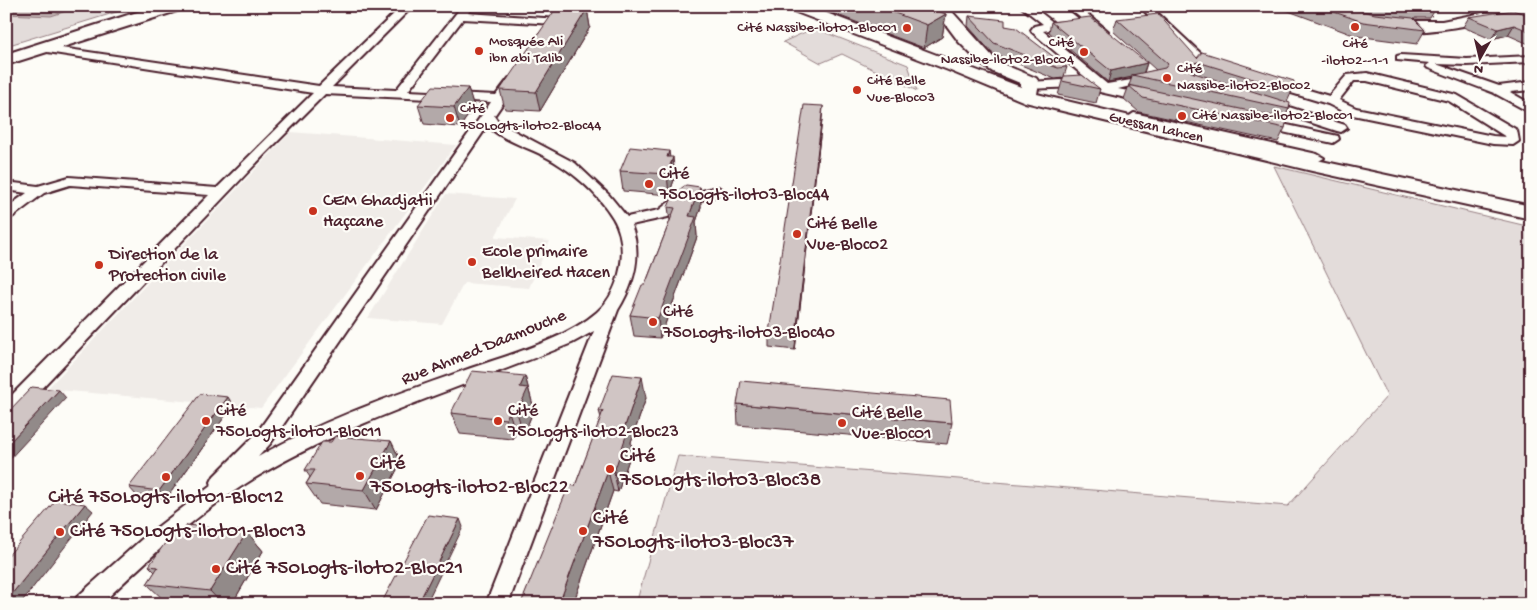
<svg xmlns="http://www.w3.org/2000/svg" width="1537" height="610" font-family="'Gochi Hand',sans-serif">
<style>
.built{fill:#f0ece8}
.green{fill:#e3dcda;stroke:#967e82}
.water{fill:#c0b1b1;stroke:#91777b}
.lines{fill:none;stroke-linecap:round;stroke-linejoin:round}
.street-casing{stroke:#4a1f2b;stroke-width:4}
.secondary-casing{stroke:#4a1f2b;stroke-width:4}
.primary-casing{stroke:#4a1f2b;stroke-width:4}
.street{fill:#fdfcf7;fill-rule:evenodd}
.secondary{fill:#fdfcf7;fill-rule:evenodd}
.primary{fill:#fdfcf7;fill-rule:evenodd}
.wall{fill:#b3a9a9;stroke:#4a1f2b}
.shaded-wall{fill:#928a89;stroke:#4a1f2b}
.building{fill:#d0c5c4;stroke:#4a1f2b}
.poi-dot{fill:#c8321e;stroke:#fdfcf7;stroke-width:2}
.labels{text-anchor:middle;dominant-baseline:central;stroke-width:4.5;stroke-linejoin:round;paint-order:stroke}
.far-poi-label{font-size:15px;fill:#4a1f2b;stroke:#fdfcf7;text-anchor:start}
.far-street-label{font-size:15px;fill:#4a1f2b;stroke:#fdfcf7}
.poi-label{font-size:18px;fill:#4a1f2b;stroke:#fdfcf7;text-anchor:start}
.street-label{font-size:18px;fill:#4a1f2b;stroke:#fdfcf7}
.near-poi-label{font-size:21px;fill:#4a1f2b;stroke:#fdfcf7;text-anchor:start}
</style>
<rect width="100%" height="100%" fill="#fdfcf7"/>
<filter id="ink" filterUnits="userSpaceOnUse"><feTurbulence type="fractalNoise" baseFrequency=".02" numOctaves="2"/><feDisplacementMap in="SourceGraphic" scale="10" xChannelSelector="R" yChannelSelector="G"/><feConvolveMatrix kernelMatrix="1 2 1 2 8 2 1 2 1" color-interpolation-filters="sRGB"/></filter>
<g filter="url(#ink)">
<!-- built -->
<path class="built" d="M291,132L456,145L261,408L47,389Z
M446,194L515,199L495,237L550,241L529,288L464,283L442,324L368,318Z"/>
<!-- green -->
<path class="green" d="M6,6H136L6,46Z
M814,28L908,65L917,91L842,54L821,63L783,42Z
M1274,166L1531,227V604H636L678,456L1288,506L1387,396Z"/>
<!-- water -->
<path class="water" d="M6,6H82L51,16L6,14Z"/>
<g class="lines">
<defs>
<path id="street" d="M402,6H413L332,87L396,90L462,6H473L468,13L559,19V23L555,24L463,19L408,91L496,95L509,78H517L519,80L494,116L499,123L575,163L609,195L627,217L659,210L673,199L713,188L718,187L725,191L723,194L683,205L668,217L631,225C643,255 634,284 618,310L508,604H486L594,331L572,343C465,387 352,419 253,479C197,513 148,559 101,604H74L77,597L142,539L212,485L211,482L214,476L256,434L491,102L325,94L265,154L13,418L6,420V401L209,195L70,185L44,193L11,218L6,219V208L27,193L6,190V182L38,186L69,177L217,188L313,93L41,51L35,48L41,45L319,86ZM488,125C497,138 529,148 544,156C570,169 598,193 613,218C630,246 621,291 597,312C566,339 512,354 474,367C401,393 325,418 258,457L270,444Z
M1020,6H1032L1054,23L1075,22V26L1043,31L1107,84L1155,76V80L1118,89L1152,96L1154,99L1152,102L1148,103L1078,87L1026,89L1024,86L1030,82L1078,79L1091,82L1032,32L1031,30L1034,26L1043,24Z
M1066,6H1078L1108,31L1103,34L1099,33Z
M1139,6H1150L1210,62L1221,65V69L1202,66Z
M1485,6H1499L1531,21V28Z
M1401,55L1467,59L1531,56V62L1467,65L1436,64L1499,86L1531,82V90L1510,92L1531,104V113L1494,93L1428,68L1426,66L1430,63L1397,60V56Z
M1367,73L1457,95L1517,130L1519,141L1513,145L1493,144L1348,114L1328,104L1268,86L1266,83L1272,79L1329,96L1347,75ZM1354,81H1367L1449,101L1506,137L1493,136L1356,108L1339,100Z
M1267,100L1345,125L1347,128L1341,132L1337,131L1263,107L1261,104Z
M1134,113L1317,154L1324,158L1317,162L1130,120L1128,117Z
M1264,120L1338,136L1339,139L1333,143L1260,127L1258,124Z"/>
<path id="secondary" d="M786,6H808L1021,87L1020,83L993,72L981,64L959,42L932,6H947L993,57L1005,65L1036,78L1039,82L1037,94L1312,159L1531,206V219L1312,171L1025,102L948,70L788,9Z
M1517,6H1531V13C1509,17 1394,44 1382,26L1390,21H1442Z"/>
<path id="primary" d="M156,6H182L180,10L6,65V54Z"/>
</defs>
<!-- street casing -->
<use href="#street" class="street-casing"/>
<!-- secondary casing -->
<use href="#secondary" class="secondary-casing"/>
<!-- primary casing -->
<use href="#primary" class="primary-casing"/>
<!-- street -->
<use href="#street" class="street"/>
<!-- secondary -->
<use href="#secondary" class="secondary"/>
<!-- primary -->
<use href="#primary" class="primary"/>
</g>
<!-- wall -->
<path class="wall" d="M822,6H924L946,14L942,37L924,48L822,9Z
M1275,6H1434L1436,8L1430,18H1414L1425,30L1417,44L1356,36Z
M587,9L590,27L540,111L505,109L500,90Z
M969,16L1005,26L1067,67L1064,76L1100,89L1096,103L1058,95L1063,78L1055,79L992,53L968,26Z
M1531,16V45L1508,35L1491,39L1463,27L1469,17Z
M1117,19L1197,58L1292,91L1287,102L1289,109L1284,118L1285,128L1278,142L1139,112L1124,99L1132,77L1108,82L1049,32L1051,22L1147,63L1144,73L1156,70L1113,31Z
M468,88L474,107L460,127L424,124L418,105Z
M822,120L795,350L769,347V332Z
M670,157L675,177L669,195L623,191L620,171Z
M700,187L701,207L696,222L697,237L660,338L634,336L630,315L645,285L670,221L668,207Z
M525,376L534,409L524,434L516,433L513,439L460,434L451,413Z
M646,398L631,442L632,450L618,492L613,491L573,604H523L522,601L575,486L601,418L599,411Z
M737,404L952,423L947,444L738,425Z
M233,405L166,499L136,495L129,487Z
M391,441L401,462L376,510L320,504L306,484L310,477L305,470L331,442Z
M247,532L263,551L232,604H176L167,603L147,584L155,572L149,566L182,533Z"/>
<!-- shaded-wall -->
<path class="shaded-wall" d="M587,9L590,27L540,111L536,92Z
M946,14L942,37L924,48L927,25Z
M1514,25L1508,35L1491,39L1498,29Z
M1198,62L1193,75L1187,77L1191,64Z
M1147,63L1143,74L1132,75V77L1108,82L1111,71Z
M468,88L474,107L460,127L454,107Z
M823,106L822,120L795,350L796,334Z
M669,151L671,165L673,157L675,177L669,195L667,174V157Z
M700,187L701,207L696,222L697,237L660,338L658,318L689,216Z
M525,376L534,409L524,434L517,413L520,387Z
M642,377L646,398L631,442L632,450L618,492L614,472L624,429Z
M59,390L66,398L6,463V446Z
M228,397L233,405L166,499L159,491Z
M509,412L516,433L513,439L506,419Z
M391,441L401,462L376,510L364,490Z
M608,471L613,491L573,604H559Z
M85,504L93,511L20,604H6V601Z
M460,519L463,527L426,604H418Z
M247,532L263,551L232,604H222L210,591Z"/>
<!-- building -->
<path class="building" d="M876,6H924L946,14L927,25Z
M1317,6H1342L1375,14L1413,18L1425,30L1363,22Z
M1378,6H1434L1436,8L1403,9Z
M557,7L587,9L536,92L500,90Z
M1513,10L1531,16V32L1514,25L1498,29L1469,17Z
M1158,14L1197,58L1202,52L1294,81L1292,91L1198,62L1191,64V72L1290,103L1289,109L1132,75L1165,68L1168,64L1117,19Z
M969,16L1005,20V26L1016,28L1067,67L1058,68L994,43Z
M1090,17L1147,63L1111,71L1051,22Z
M1082,75L1100,89L1062,81L1064,76Z
M1128,85L1287,119L1285,128L1143,98Z
M433,86L468,88L454,107L418,105Z
M804,105L823,106L796,334L769,332Z
M630,147L669,151L667,157H673L667,174L620,171Z
M686,185L700,187L689,216L696,217L658,318L630,315L642,285H645L675,208L668,207L674,193Z
M472,371L525,376L520,387L528,388L517,413L509,412L506,419L451,413Z
M613,374L642,377L624,429L628,430L614,472L608,471L559,604H540L522,601L569,485L575,486L603,411H599Z
M741,381L950,400L952,423L737,404Z
M32,387L59,390L6,446V414Z
M200,394L228,397L159,491L129,487Z
M335,436L391,441L364,490L306,484L315,470H305L322,442H331Z
M56,500L85,504L6,601V558Z
M428,515L460,519L418,604H381Z
M187,525L247,532L210,591L147,584L158,567L149,566L172,533H182Z"/>
</g>
<!-- markers -->
<g class="poi-dot">
<circle cx="1355" cy="27" r="5"/>
<circle cx="907" cy="28" r="5"/>
<circle cx="479" cy="51" r="5"/>
<circle cx="1084" cy="52" r="5"/>
<circle cx="1167" cy="78" r="5"/>
<circle cx="857" cy="90" r="5"/>
<circle cx="1182" cy="116" r="5"/>
<circle cx="450" cy="118" r="5"/>
<circle cx="649" cy="184" r="5"/>
<circle cx="313" cy="211" r="5"/>
<circle cx="797" cy="234" r="5"/>
<circle cx="472" cy="262" r="5"/>
<circle cx="99" cy="265" r="5"/>
<circle cx="653" cy="322" r="5"/>
<circle cx="206" cy="421" r="5"/>
<circle cx="498" cy="421" r="5"/>
<circle cx="842" cy="423" r="5"/>
<circle cx="610" cy="469" r="5"/>
<circle cx="360" cy="476" r="5"/>
<circle cx="166" cy="477" r="5"/>
<circle cx="583" cy="531" r="5"/>
<circle cx="60" cy="532" r="5"/>
<circle cx="216" cy="569" r="5"/>
</g>
<g class="labels">
<!-- far-poi labels -->
<g class="far-poi-label">
<text x="897" y="28" text-anchor="end">Cité Nassibe-ilot01-Bloc01</text>
<text x="489" y="42">Mosquée Ali<tspan x="489" dy="17">ibn abi Talib</tspan></text>
<text x="1074" y="43" text-anchor="end">Cité<tspan x="1074" dy="17">Nassibe-ilot02-Bloc04</tspan></text>
<text x="1355" y="44" text-anchor="middle">Cité<tspan x="1355" dy="17">-ilot02--1-1</tspan></text>
<text x="1177" y="69">Cité<tspan x="1177" dy="17">Nassibe-ilot02-Bloc02</tspan></text>
<text x="867" y="81">Cité Belle<tspan x="867" dy="17">Vue-Bloc03</tspan></text>
<text x="460" y="109">Cité<tspan x="460" dy="17">750Logts-ilot02-Bloc44</tspan></text>
<text x="1192" y="116">Cité Nassibe-ilot02-Bloc01</text>
</g>
<!-- far-street labels -->
<g class="far-street-label">
<text transform="translate(1156 128) rotate(13)">Guessan Lahcen</text>
</g>
<!-- poi labels -->
<g class="poi-label">
<text x="659" y="174">Cité<tspan x="659" dy="21">750Logts-ilot03-Bloc44</tspan></text>
<text x="323" y="201">CEM Ghadjatii<tspan x="323" dy="21">Haçcane</tspan></text>
<text x="807" y="224">Cité Belle<tspan x="807" dy="21">Vue-Bloc02</tspan></text>
<text x="482" y="252">Ecole primaire<tspan x="482" dy="21">Belkheired Hacen</tspan></text>
<text x="109" y="255">Direction de la<tspan x="109" dy="21">Protection civile</tspan></text>
<text x="663" y="312">Cité<tspan x="663" dy="21">750Logts-ilot03-Bloc40</tspan></text>
<text x="216" y="411">Cité<tspan x="216" dy="21">750Logts-ilot01-Bloc11</tspan></text>
<text x="508" y="411">Cité<tspan x="508" dy="21">750Logts-ilot02-Bloc23</tspan></text>
<text x="852" y="413">Cité Belle<tspan x="852" dy="21">Vue-Bloc01</tspan></text>
</g>
<!-- street labels -->
<g class="street-label">
<text transform="translate(484 348) rotate(-22)">Rue Ahmed Daamouche</text>
</g>
<!-- near-poi labels -->
<g class="near-poi-label">
<text x="620" y="457">Cité<tspan x="620" dy="24">750Logts-ilot03-Bloc38</tspan></text>
<text x="370" y="464">Cité<tspan x="370" dy="24">750Logts-ilot02-Bloc22</tspan></text>
<text x="166" y="498" text-anchor="middle">Cité 750Logts-ilot01-Bloc12</text>
<text x="593" y="519">Cité<tspan x="593" dy="24">750Logts-ilot03-Bloc37</tspan></text>
<text x="70" y="532">Cité 750Logts-ilot01-Bloc13</text>
<text x="226" y="569">Cité 750Logts-ilot02-Bloc21</text>
</g>
</g>
<!-- margin -->
<rect width="1537" height="610" fill="none" stroke="#fdfcf7" stroke-width="25"/>
<rect x="12" y="12" width="1512" height="585" fill="none" stroke="#4a1f2b" stroke-width="2" filter="url(#ink)"/>
<!-- north arrow -->
<g transform="translate(1480 58) rotate(188)" stroke="#fdfcf7" stroke-width="4" paint-order="stroke">
<path d="M0-4L9 19L0 12L-9 19Z" fill="#4a1f2b"/>
<text y="-8" font-size="14" font-weight="bold" text-anchor="middle" fill="#4a1f2b">N</text>
</g>
</svg>
